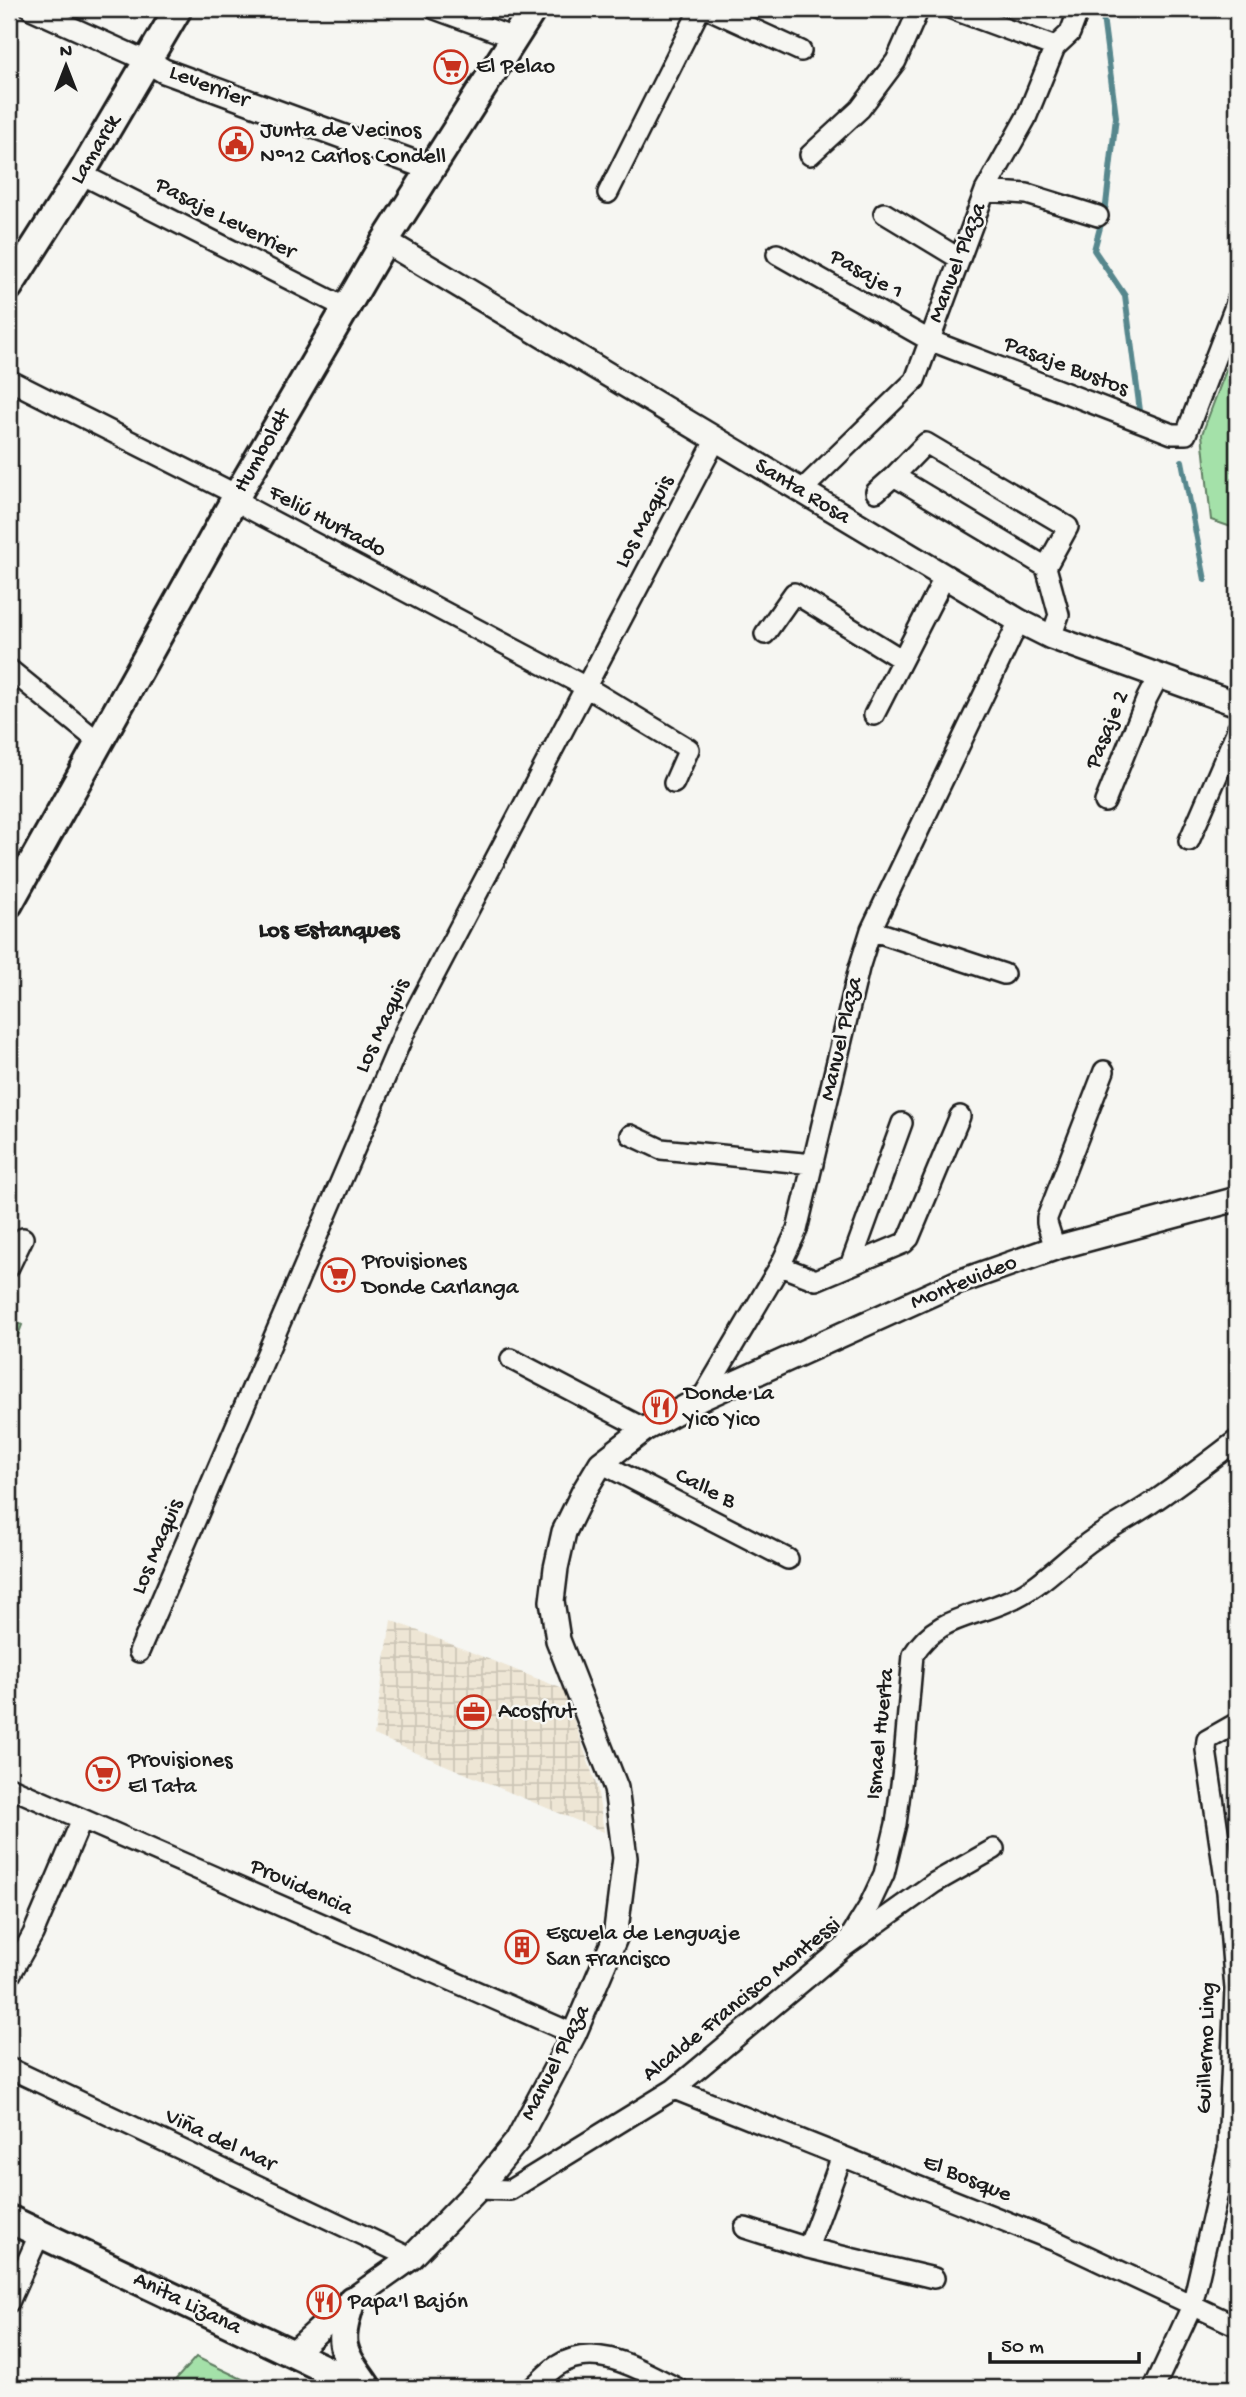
<svg xmlns="http://www.w3.org/2000/svg" width="1246" height="2397" font-family="'Gochi Hand',sans-serif">
<style>
.industrial{fill:url(#industrial-grid)}
.grass{fill:#a4e1a9;stroke:#607e62;stroke-width:2}
.park{fill:url(#park-crowns);stroke:#607e62;stroke-width:2}
.lines{fill:none;stroke-linecap:round;stroke-linejoin:round}
.stream{stroke:#57878d;stroke-width:6}
.minor-casing{stroke:#1c1c1c;stroke-width:24}
.tertiary-casing{stroke:#1c1c1c;stroke-width:28}
.secondary-casing{stroke:#1c1c1c;stroke-width:32}
.minor{stroke:#f6f6f2;stroke-width:19}
.tertiary{stroke:#f6f6f2;stroke-width:23}
.secondary{stroke:#f6f6f2;stroke-width:26}
.labels{text-anchor:middle;dominant-baseline:central;stroke-width:5;stroke-linejoin:round;paint-order:stroke}
.poi-label{font-size:23px;fill:#1c1c1c;stroke:#f6f6f2;text-anchor:start}
.street-label{font-size:23px;fill:#1c1c1c;stroke:#f6f6f2}
.neighbourhood-label{font-size:24px;font-weight:bold;fill:#1c1c1c;stroke:#f6f6f2}
</style>
<defs>
<pattern id="industrial-grid" width="8" height="8" patternUnits="userSpaceOnUse" patternTransform="scale(1.75)"><rect width="8" height="8" fill="#eee6d5"/><path d="M0 4h8M4 0v8" fill="none" stroke="#ccc5b6"/></pattern>
<pattern id="park-crowns" width="20" height="18" patternUnits="userSpaceOnUse" patternTransform="scale(1.75)"><rect width="20" height="18" fill="#a4e1a9"/><path d="M2 6a3 3 0 1 1 6 0M12 15a3 3 0 1 1 6 0" fill="none" stroke="#8dc091"/></pattern>
</defs>
<rect width="100%" height="100%" fill="#f6f6f2"/>
<filter id="ink" filterUnits="userSpaceOnUse"><feTurbulence type="fractalNoise" baseFrequency=".0143" numOctaves="2"/><feDisplacementMap in="SourceGraphic" scale="14" xChannelSelector="R" yChannelSelector="G"/><feConvolveMatrix kernelMatrix="1 2 1 2 8 2 1 2 1" color-interpolation-filters="sRGB"/></filter>
<g filter="url(#ink)">
<!-- industrial -->
<path class="industrial" d="M391,1620L563,1689L597,1787L604,1832L374,1735Z"/>
<!-- grass -->
<path class="grass" d="M1237,341V529L1211,520L1202,434Z
M196,2357L261,2388H168Z"/>
<!-- park -->
<path class="park" d="M9,1318L22,1325L11,1354L9,1353Z"/>
<g class="lines">
<!-- stream -->
<path class="stream" d="M1102,9L1116,117L1106,205L1094,250L1125,296L1140,411
M1182,461L1205,580"/>
<defs>
<path id="minor" d="M31,9L149,62
M435,9L514,38
M709,9L801,51
M952,9L1055,47
M810,155L860,109L896,61L919,9
M81,174L346,308
M985,191L1027,194L1098,216
M608,193L700,9
M884,213L960,259
M777,254L929,340L1172,434H1186L1237,301
M9,380L237,495L248,508L586,687L689,749L674,783
M802,490L915,380L985,191L1026,118L1055,47L1070,33L1079,9
M876,492L894,476
M1046,567L894,476L926,443L1068,527L1046,567L1059,615L1051,637
M765,634L794,593L901,659
M9,669L100,743
M874,715L944,578
M1105,802L1147,698L1158,677
M1189,841L1237,730
M871,930L1004,974
M631,1135L661,1149L813,1164
M1055,1248L1047,1223V1218L1104,1071
M780,1266L816,1280L904,1243L909,1238L960,1116
M850,1266L902,1123
M9,1267L23,1238
M511,1359L645,1429
M702,1398L780,1266L797,1230L859,968L871,930L1019,621
M601,1463L788,1559
M139,1652L406,1029L715,441
M9,1787L574,2034
M844,1947L868,1908L884,1874L896,1824L903,1769L913,1655C936,1617 971,1618 1008,1601C1042,1587 1065,1558 1095,1538C1113,1526 1132,1516 1150,1504C1180,1484 1208,1462 1237,1440
M9,1977L33,1934L82,1819
M9,2068L411,2258
M674,2089L1060,2243L1237,2326
M842,2156L808,2248L934,2278
M478,2189L510,2190L674,2089L844,1947L934,1883L994,1849
M745,2228L808,2248
M9,2302L40,2233
M532,2388C540,2381 548,2372 557,2366C596,2340 641,2371 677,2388
M1154,2388L1192,2306L1228,2149L1235,1989L1227,1892L1206,1750L1207,1740L1237,1723"/>
<path id="tertiary" d="M149,62L164,71L432,169
M385,241L1019,621L1051,637L1237,704
M292,2354L352,2300L411,2258L478,2189L517,2141L574,2034L615,1938L625,1858L616,1788L558,1640L552,1601L556,1568L564,1532L583,1493L601,1463L645,1429L702,1398L956,1283L1055,1248L1237,1199"/>
<path id="secondary" d="M9,287L81,174L178,9
M9,904L237,495L385,241L533,9
M9,2219L365,2388
M352,2300C336,2346 342,2350 368,2388"/>
</defs>
<!-- minor casing -->
<use href="#minor" class="minor-casing"/>
<!-- tertiary casing -->
<use href="#tertiary" class="tertiary-casing"/>
<!-- secondary casing -->
<use href="#secondary" class="secondary-casing"/>
<!-- minor -->
<use href="#minor" class="minor"/>
<!-- tertiary -->
<use href="#tertiary" class="tertiary"/>
<!-- secondary -->
<use href="#secondary" class="secondary"/>
</g>
</g>
<!-- icons -->
<defs>
<symbol id="supermarket-ring" viewBox="-11 -11 22 22"><circle r="9.5" fill="#f6f6f2" stroke="#c8321e" stroke-width="1.5"/><path d="M-6-5.5h2.5l.6 2H6L4.5 2H-2.5L-4.4-4H-6ZM-1.5 3.2a1.3 1.3 0 1 0 .1 0ZM3 3.2a1.3 1.3 0 1 0 .1 0Z" fill="#c8321e"/></symbol>
<symbol id="civic-ring" viewBox="-11 -11 22 22"><circle r="9.5" fill="#f6f6f2" stroke="#c8321e" stroke-width="1.5"/><path d="M-.6-6.5H3V-4.5H.6V-3L4-1V1h2V6H-6V1h2V-1L-.6-3ZM-1.2 2.5V6h2.4V2.5Z" fill="#c8321e"/></symbol>
<symbol id="restaurant-ring" viewBox="-11 -11 22 22"><circle r="9.5" fill="#f6f6f2" stroke="#c8321e" stroke-width="1.5"/><path d="M-5-6h1v4h1v-4h1v4h1v-4h1v5L-1.5 .5V6h-2V.5L-5-1ZM5-6V6H3V1.5H1.5Q1.5-4 5-6Z" fill="#c8321e"/></symbol>
<symbol id="office-ring" viewBox="-11 -11 22 22"><circle r="9.5" fill="#f6f6f2" stroke="#c8321e" stroke-width="1.5"/><path d="M-6-3h4V-5.5h4V-3h4V5H-6ZM-1-4.5V-3h2v-1.5ZM-6 0V1H6V0Z" fill="#c8321e"/></symbol>
<symbol id="building-ring" viewBox="-11 -11 22 22"><circle r="9.5" fill="#f6f6f2" stroke="#c8321e" stroke-width="1.5"/><path d="M-4-6H4V6H1V3H-1V6H-4ZM-2.5-4.3h1.7v1.8h-1.7ZM.8-4.3h1.7v1.8H.8ZM-2.5-1h1.7V.8h-1.7ZM.8-1h1.7V.8H.8Z" fill="#c8321e"/></symbol>
</defs>
<g fill-rule="evenodd">
<use href="#supermarket-ring" x="432" y="48" width="38" height="38"/>
<use href="#civic-ring" x="217" y="125" width="38" height="38"/>
<use href="#supermarket-ring" x="319" y="1256" width="38" height="38"/>
<use href="#restaurant-ring" x="641" y="1388" width="38" height="38"/>
<use href="#office-ring" x="455" y="1693" width="38" height="38"/>
<use href="#supermarket-ring" x="84" y="1755" width="38" height="38"/>
<use href="#building-ring" x="503" y="1928" width="38" height="38"/>
<use href="#restaurant-ring" x="305" y="2283" width="38" height="38"/>
</g>
<g class="labels">
<!-- poi labels -->
<g class="poi-label">
<text x="476" y="67">El Pelao</text>
<text x="260" y="131">Junta de Vecinos<tspan x="260" dy="26">Nº12 Carlos Condell</tspan></text>
<text x="362" y="1262">Provisiones<tspan x="362" dy="26">Donde Carlanga</tspan></text>
<text x="684" y="1394">Donde La<tspan x="684" dy="26">Yico Yico</tspan></text>
<text x="498" y="1712">Acosfrut</text>
<text x="128" y="1761">Provisiones<tspan x="128" dy="26">El Tata</tspan></text>
<text x="546" y="1934">Escuela de Lenguaje<tspan x="546" dy="26">San Francisco</tspan></text>
<text x="348" y="2302">Papa'l Bajón</text>
</g>
<!-- street labels -->
<g class="street-label">
<text transform="translate(209 87) rotate(21)">Leverrier</text>
<text transform="translate(96 150) rotate(-59)">Lamarck</text>
<text transform="translate(225 219) rotate(27)">Pasaje Leverrier</text>
<text transform="translate(958 263) rotate(-69)">Manuel Plaza</text>
<text transform="translate(866 275) rotate(29)">Pasaje 1</text>
<text transform="translate(1066 367) rotate(21)">Pasaje Bustos</text>
<text transform="translate(263 451) rotate(-60)">Humboldt</text>
<text transform="translate(802 492) rotate(31)">Santa Rosa</text>
<text transform="translate(327 522) rotate(28)">Feliú Hurtado</text>
<text transform="translate(645 522) rotate(-62)">Los Maquis</text>
<text transform="translate(1108 730) rotate(-68)">Pasaje 2</text>
<text transform="translate(383 1026) rotate(-65)">Los Maquis</text>
<text transform="translate(842 1039) rotate(-77)">Manuel Plaza</text>
<text transform="translate(964 1283) rotate(-22)">Montevideo</text>
<text transform="translate(705 1489) rotate(27)">Calle B</text>
<text transform="translate(158 1547) rotate(-67)">Los Maquis</text>
<text transform="translate(881 1734) rotate(-84)">Ismael Huerta</text>
<text transform="translate(301 1888) rotate(24)">Providencia</text>
<text transform="translate(742 2000) rotate(-39)">Alcalde Francisco Montessi</text>
<text transform="translate(1207 2048) rotate(-88)">Guillermo Ling</text>
<text transform="translate(556 2063) rotate(-63)">Manuel Plaza</text>
<text transform="translate(220 2141) rotate(25)">Viña del Mar</text>
<text transform="translate(967 2179) rotate(22)">El Bosque</text>
<text transform="translate(187 2304) rotate(26)">Anita Lizana</text>
</g>
<!-- neighbourhood labels -->
<g class="neighbourhood-label">
<text x="329" y="931">Los Estanques</text>
</g>
</g>
<!-- margin -->
<rect width="1246" height="2397" fill="none" stroke="#f6f6f2" stroke-width="35"/>
<rect x="18" y="18" width="1211" height="2362" fill="none" stroke="#1c1c1c" stroke-width="2.5" filter="url(#ink)"/>
<!-- north arrow -->
<g transform="translate(66 66)" stroke="#f6f6f2" stroke-width="5" paint-order="stroke">
<path d="M0-5L12 26L0 18L-12 26Z" fill="#1c1c1c"/>
<text y="-10" font-size="19" font-weight="bold" text-anchor="middle" fill="#1c1c1c">N</text>
</g>
<!-- scale -->
<path d="M990 2352v10h149v-10" fill="none" stroke="#1c1c1c" stroke-width="3.5"/>
<text x="1001" y="2352" font-size="21" fill="#1c1c1c" stroke="#f6f6f2" stroke-width="5" paint-order="stroke">50 m</text>
</svg>
